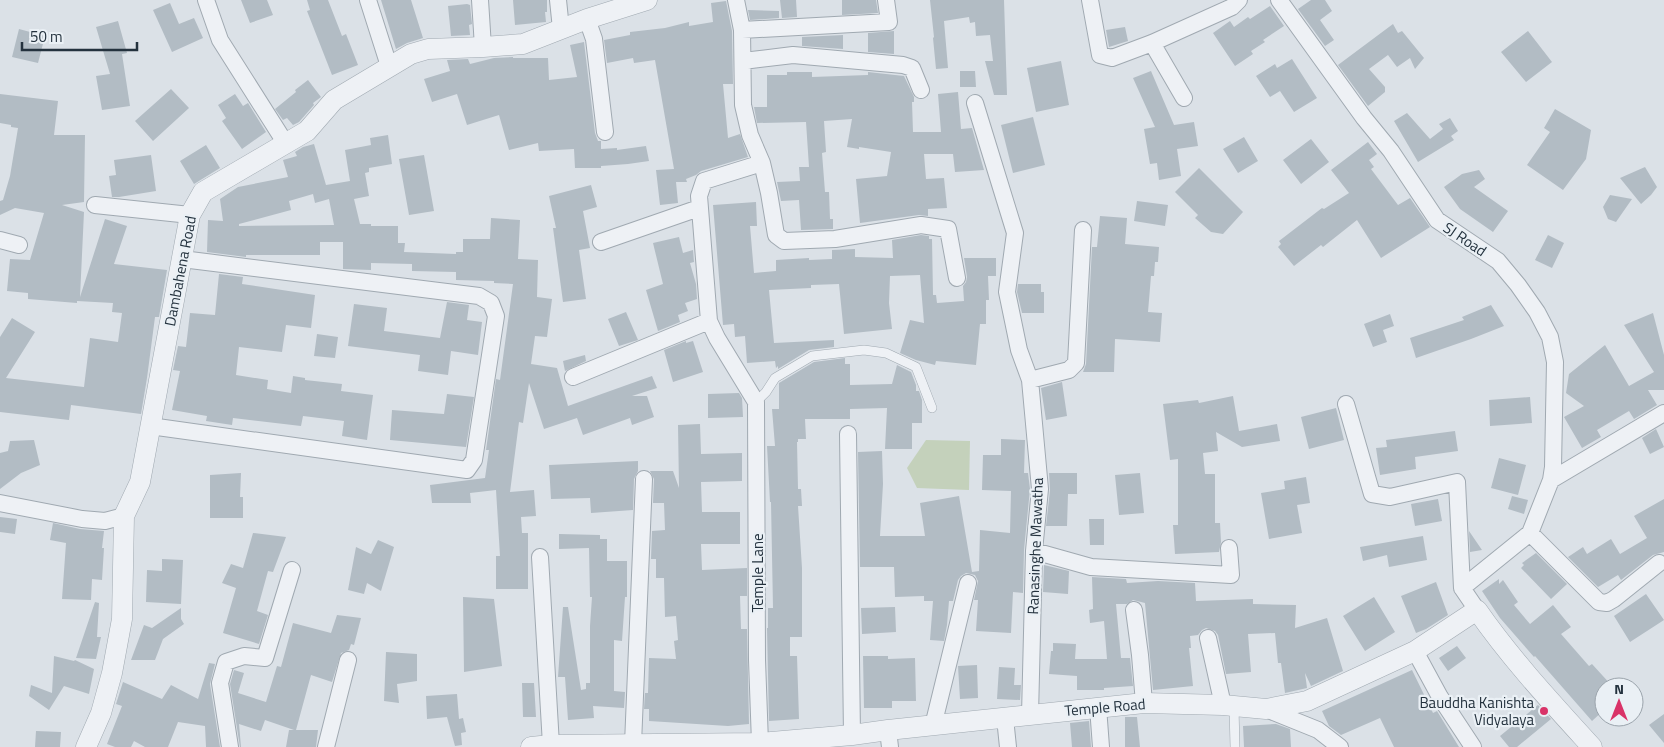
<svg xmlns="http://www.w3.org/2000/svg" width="1664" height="747" font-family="'Titillium Web',sans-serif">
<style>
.green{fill:#c4d1bb}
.building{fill:#b2bcc4;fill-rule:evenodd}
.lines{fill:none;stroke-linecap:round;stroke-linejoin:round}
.service-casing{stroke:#a0a9b1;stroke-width:10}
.minor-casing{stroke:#a0a9b1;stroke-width:18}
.tertiary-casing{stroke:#a0a9b1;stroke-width:21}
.service{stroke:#eef1f5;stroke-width:9}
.minor{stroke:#eef1f5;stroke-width:16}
.tertiary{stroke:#eef1f5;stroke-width:20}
.poi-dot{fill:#d93368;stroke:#eaf0f5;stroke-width:2}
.labels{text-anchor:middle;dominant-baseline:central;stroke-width:4.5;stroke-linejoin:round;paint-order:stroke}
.street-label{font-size:15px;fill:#24323e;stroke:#eaf0f5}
.poi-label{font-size:15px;fill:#24323e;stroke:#eaf0f5;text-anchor:end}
</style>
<rect width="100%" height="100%" fill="#dbe1e7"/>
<!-- green -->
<path class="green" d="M926,440L970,441L969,490L917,488L907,468Z"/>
<!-- building -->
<path class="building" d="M241,0H267L273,15L250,23Z
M307,0H328L342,36L346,34L358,65L332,75L307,11L310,10Z
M381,0H411L423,38L407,43L396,49Z
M513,0H547V12H545L546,22L515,25Z
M780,0H796L797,17L782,18Z
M842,0H876L878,13L842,15Z
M930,0H1004L1007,95H994L985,61H993L990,35L976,36L975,22L970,23L969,17L944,21L948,68L936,69L933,38L934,37Z
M1311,0H1325L1332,11L1320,20L1334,40L1325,46L1298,9Z
M726,1L732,31L733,84H723L728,138L740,134L748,157L701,171L696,175L686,179L687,182H676L678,203L660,205L656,170L674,169L655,60L634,63L633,58L607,63L604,40L630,35V32L665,28L689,22V26L713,22L711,3Z
M170,3L179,24L194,18L203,38L172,52L153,10Z
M467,4L470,5L472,24L469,25L470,35L451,36L448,6Z
M1270,6L1284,26L1263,40L1265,42L1251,51L1253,54L1235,66L1213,33L1230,21L1234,27L1248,17L1250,19Z
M748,10L779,11V18L750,20Z
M118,21L127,53L122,54L130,106L102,110L96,76L110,74L96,27Z
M1393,24L1398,33L1402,31L1424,58L1415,69L1410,58L1397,67L1388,55L1369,69L1385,87V92L1368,106L1338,65Z
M1125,27L1128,41L1109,47L1106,30Z
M19,29L45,36L38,63L12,57Z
M894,31V54L868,52V33Z
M1528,31L1552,62L1526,82L1501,52Z
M843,35V49L802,46V37Z
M584,42L595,133L598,141H601V149L617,148V150L646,146L649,161L628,164L601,166V168H575L574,149L539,151L538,143L509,150L499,115L467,125L457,94L432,102L424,79L450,71L447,60L468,59L470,64L494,58L513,57V58H548L549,80L577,77L570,45Z
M1292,59L1317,98L1294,112L1280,91L1270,97L1256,76L1275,64L1277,68Z
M1061,61L1069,105L1036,112L1027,68Z
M960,71H975L976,87H960Z
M1151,71L1174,125L1194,122L1198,146L1177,149L1181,176L1159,180L1157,163L1150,164L1144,129L1155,127L1133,78Z
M787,72H812V77L868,75V72L904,76L914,97V102H912L913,132H941L938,94L958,92L961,129L972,128L984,170L955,172L953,154H924L926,179L944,178L947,208L928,209V216L919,215L860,223L856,179L887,176L891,152L859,147V149L847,147L852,119L824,121L826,152L822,153L825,192H829L830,219H833V229L801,230L799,200L781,201L777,182L800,181L799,167H809L806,122L757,123L754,107H767V75H787Z
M308,80L321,97L313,103L314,105L299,122L293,125L287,118L283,120L275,109L296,92L295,90Z
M171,89L189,108L153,141L135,121Z
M0,94L58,101L54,135H85L84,202L62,205L84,212L80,297L105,219L127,226L114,264L167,270L159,317H155L147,378L141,414L71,405L69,420L0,412V337L12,318L35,332L6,378L84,387L90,338L118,342L122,313L112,312L113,303L77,301V303L28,299V293L7,291L10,259L30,260L44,213L15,208L0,215V201L3,200L10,176L18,128L11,127V125L0,123Z
M235,94L243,106L248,103L266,132L242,149L222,121L226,118L218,105Z
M1555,109L1591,130L1586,159L1563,190L1527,165L1550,132L1544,128Z
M1407,113L1430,139L1443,129L1439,124L1450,118L1458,131L1451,136L1454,140L1418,162L1394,121Z
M1033,117L1045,165L1013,173L1001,125Z
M388,135L392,164L369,168V172L365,173L369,196L354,199L360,224H371V226H398V243H405L404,252L456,254V252H463V239H490L491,218L520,220L518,259L538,260L537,297L552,299L547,337L535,336L531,364L557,368L568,406L652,376L657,388L632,396H647L654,417L632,425L630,418L583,435L577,418L544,429L529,383L523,423L519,422L510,492L534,490L536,516L521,517L522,533H528V589H496V556H500L496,490L470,493L471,503H432L430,485L485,478L489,450H486L496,379L500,380L513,284L494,283V281L456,280V272L412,271V264L371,263V270L343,269V242H320V255H246V257L207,252L208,220L223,221L220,199L238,187L288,177L283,160L297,156L295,152L303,147L314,144L326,185L350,181L345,150L371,145L370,138ZM313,194L315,203L329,199L334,225L239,226V224L291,210L289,201Z
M1244,137L1258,161L1238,173L1223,149Z
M1311,139L1329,162L1301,184L1283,160Z
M1368,142L1377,154L1369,160L1374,167L1371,169L1398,205L1410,198L1430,227L1381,258L1357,220L1323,247L1321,245L1294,266L1278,247L1281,244L1279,241L1322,208L1324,209L1349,193L1331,170Z
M206,145L220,168L194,184L180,161Z
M151,155L156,191L119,197H112L109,176L116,175L114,160Z
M424,155L434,211L409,215L399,159Z
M1645,167L1657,187L1651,195L1641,204L1620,178Z
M1199,168L1243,212L1223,234L1211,232L1195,218L1198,215L1175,192Z
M1479,170L1485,179L1474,187L1508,211L1493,232L1460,209L1444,187L1462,174Z
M591,185L597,207L583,211L590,248L579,250L586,299L563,302L553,228H556L549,196Z
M1610,195L1632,199L1616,222L1608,219L1603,207Z
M1137,201L1168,205L1165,226L1134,221Z
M756,202L757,226H750L754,273L776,271V260L809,258V260L832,259V250L855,249V257L893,258L892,240L921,235L929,236V239H932L933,295H936L937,303L964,301L963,286L966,282L967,277L964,258H996V276H988L989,300H986V324H980L976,365L936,361L935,365L916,360L900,353L910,320L924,323L920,275L890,276L889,303L892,329L844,334L839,284L811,285V288L769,290L774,343L834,340V347L809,350L778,369V366L776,368L775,361L747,363L745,336L735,337L734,324L723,325L713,205Z
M1100,216L1127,218L1125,244L1159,247L1158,262H1155L1154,276H1151L1148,312L1162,313L1160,342L1115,339L1114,372H1083L1086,364L1092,247H1097Z
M1548,235L1564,243L1552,268L1535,260Z
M679,237L683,253L693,250L694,262L690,263L696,284L697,299L685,303L688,311L678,315L680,322L658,331L646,290L663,284L653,243Z
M219,274L243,277L242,284L315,295L311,328L286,325L282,352L239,347L236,375L268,380L267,389L291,393L293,376L305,378V380L342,384L341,391L373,395L367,440L342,436L344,421L303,416L301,426L233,418L232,425L206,421L207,416L172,410L180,371L173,370L178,346L186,347L190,313L215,315Z
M1018,284H1041V292H1044V313H1022L1017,292Z
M447,302L469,305L467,320L482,322L478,355L451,351L448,375L418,371L420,355L348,346L354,304L387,308L384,331L440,338Z
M1491,305L1504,326L1471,339L1416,358L1410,338L1464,320L1462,317Z
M626,312L638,340L619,346L608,319Z
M1653,313L1664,355V390H1648L1657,405L1634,419L1629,411L1597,430L1601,437L1582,448L1564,417L1584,406L1566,393L1569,374L1605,345L1629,386L1654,372L1624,325Z
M1390,314L1394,326L1383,330L1387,342L1373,347L1364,324Z
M317,334L338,337L335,358L314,356Z
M686,341V343L693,341L703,372L673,382L664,350Z
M585,355L586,361L565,371L563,361Z
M845,358V364H850V385L892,384L897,365L911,372L916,385V391H919L922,400V423H912V449H885L887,408L850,409V419H805L806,439H798V442H797L798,489H801L802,506H798L802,568V637H790V656H797L799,719L769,721L767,628H768V608H773L771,502H770L767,446H775L772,409H779V383L814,362Z
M1062,382L1067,416L1046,420L1041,388Z
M739,393L742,398L743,417L708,418V394Z
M447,394L474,397L466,447L390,440L392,410L444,414Z
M1233,396L1239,431L1277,424L1280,441L1242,447L1216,432L1218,451L1203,453L1205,474H1215V523H1220L1221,542L1219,552L1175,554L1173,525H1178V459L1170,460L1163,404L1198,400L1199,403Z
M1530,397L1532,423L1490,426L1489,400Z
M1336,408L1344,440L1309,449L1301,417Z
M700,424L701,454L742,453V481L701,482L702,512H740V544H701L702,570L747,568V596H740L741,629H747L749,724L728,726L649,721V709H644L645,693H648L649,658L676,659L674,641L678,640L676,616L665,617L664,578H656V559H651L652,531L665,530L664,503H653L654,479L650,471H673L679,488L678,425Z
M1656,429L1664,447L1650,454L1642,438Z
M1455,431L1458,451L1415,457L1416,469L1380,475L1376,448L1387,447L1386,440Z
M1001,439L1025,440L1024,473H1028L1030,489L1024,550L1023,593L1013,592L1011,633L976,631L978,600H974L978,581L975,575L966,573L961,576L958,580L953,601H949L947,625L944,641L930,640L933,601H924V596L895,597L894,567H860L858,452L882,451L883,484L880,536H925L920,503L959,496L972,572L979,571L980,530L1010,533L1011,491L982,490L983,455H1001Z
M34,440L40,465L21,473L0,489V453L8,451L10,441Z
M1499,458L1526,465L1518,495L1491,488Z
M638,461V471L634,479L633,510L591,513L590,498L551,499L549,465Z
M241,473L240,497H243V518H210V475Z
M1049,473H1077V494H1068L1067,526H1046L1050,490Z
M1140,473L1144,513L1119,515L1115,475Z
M1306,477L1310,503L1297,505L1302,533L1269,539L1261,493L1285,489L1284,481Z
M1512,496L1528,500L1524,514L1508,509Z
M1438,499L1442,521L1415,526L1411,504Z
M1664,499V552L1653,555L1621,580L1618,575L1598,587L1568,557L1583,547L1587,554L1611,539L1620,554L1647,538L1634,516Z
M0,517L17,519L15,534L0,532Z
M1089,519H1104V545H1090Z
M53,523L80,529L104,531L102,548H104L102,580L92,579L91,600L62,599L66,543L50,540Z
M1469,531L1482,550L1470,552Z
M253,533L286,537L273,572L268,571L257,611L268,615L259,644L223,633L236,588L222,583L231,564L243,568Z
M559,534L600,535V539H607V561H627V597H625L622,641L614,640V691L625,692L624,708L593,706L594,718L568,720L565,677H558L563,607H568L581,690L586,689V683H590V626L592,597H590L589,548L559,549Z
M1423,536L1427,560L1389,567L1387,555L1363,561L1360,547Z
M378,540L394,547L381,591L367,583L364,594L348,590L356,547L371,554Z
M1536,553L1567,584L1551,599L1521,568L1524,565L1522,563Z
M162,559L183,560L181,604L146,602L147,570L162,571Z
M1044,565L1069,571L1068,594L1043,592Z
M1092,577L1126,579L1127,583L1158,581L1195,583L1196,601L1253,599V604L1296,605L1295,628L1327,618L1343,671L1311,686L1305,673L1307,688L1285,693L1281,663H1278L1275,633L1248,634L1251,672L1226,674L1218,635L1215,631L1206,628L1202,630L1198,635L1190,636L1191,648H1189L1193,686L1153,690L1145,603L1133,600L1127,604H1116L1121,658H1130L1133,686L1104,688V690H1077V676L1049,674L1051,651H1053V643L1076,644L1075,659H1107L1104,621L1090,623L1089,610L1093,609Z
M1499,579V584L1503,580L1518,602L1514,605L1530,624L1553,605L1571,627L1561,634L1589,666L1592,664L1613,687H1604V710L1592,721L1535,656L1534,657L1500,618L1482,591Z
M1436,582L1448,615L1426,629L1416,633L1401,596Z
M1646,594L1664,620L1630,642L1614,616Z
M463,597L494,599L502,666L464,672Z
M1374,597L1395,632L1365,651L1343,616Z
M95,602L99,603L97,637H101L96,659L76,658Z
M895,607L896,632L862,634L861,608Z
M181,608V619L184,624L163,639L155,660H131L144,625L152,628Z
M337,615L361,618L354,645L351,644L349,650L341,653L332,682L311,675L296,730H318L316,747H286L289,730H294L265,720L261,731L239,724L241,747H240L230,684L234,670L244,673L238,693L266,702L277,666L281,667L293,623L331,633Z
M1457,646L1466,658L1448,671L1439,658Z
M386,652L417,654V681L397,684L399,703L384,701Z
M54,656L74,661L75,660L94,669L89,694L64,686L49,710L29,696L31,685L52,693Z
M863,656H888V659L915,658L916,701H892V708H864Z
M209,663L215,664L210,684L220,747H206L205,726L178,722L168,747H145L134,741L131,747H115L107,744L122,706L116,704L123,682L162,699L171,685L198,699Z
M977,665L978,698L960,699L958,666Z
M999,667L1015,668L1014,685H1021L1020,700L997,699Z
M1412,670L1433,713L1437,711L1459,747H1394L1380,718L1341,735L1329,726L1322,711Z
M522,683H534L536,717H523Z
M457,694L459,719L463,718L466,732L461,733L462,745L455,746L447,717L427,719L426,696Z
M1538,705L1551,719L1517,747H1509L1500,736Z
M1664,714V743L1649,725Z
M1125,717H1137L1140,747H1125Z
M1089,721L1091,747H1072L1070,723Z
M1276,724L1290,729L1291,747H1244L1243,726Z
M36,731L61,732L60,747H35Z"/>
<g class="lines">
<defs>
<path id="service" d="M756,402L766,392L775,378L812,356L864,350L886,353L916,367L932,408
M1234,707L1235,747"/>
<path id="minor" d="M206,0L220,40L286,144
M368,0L389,66
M480,0L483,47
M558,0L561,29
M736,0L742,30L743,105L750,135L762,163L769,193L776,235L784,241L835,239L921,225L948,229L957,278
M1090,0L1100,55L1112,58L1152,43L1232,7L1239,0
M1279,0L1364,118L1391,151L1437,220L1498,261L1518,285L1537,312L1550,337L1555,362L1553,467L1551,480
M587,19L594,39L605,132
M742,30L889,22L886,0
M1152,43L1184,98
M743,61L793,55L903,65L912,68L921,90
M975,103L1015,233L1007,292L1019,350L1030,380
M95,205L190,215
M0,240L19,245
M601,242L699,208
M573,377L709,321
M1346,404L1372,494L1390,497L1457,482L1462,588
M150,426L467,470L474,460L496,316L491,303L479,296L182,259
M848,434L852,735
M0,503L82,519L105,521L124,516
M1530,533L1599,602L1607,603L1614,599L1659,563
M1034,551L1091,567L1231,575L1229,548
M540,557L551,745
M1134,610L1140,655L1144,703
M1477,610L1462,588L1530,533L1551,480L1664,413
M1208,638L1223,705
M1415,651L1440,697L1473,747
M1098,707L1101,747
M1266,709L1318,730L1340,747
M1030,715L1034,551L1040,489L1030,380L1069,370L1076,363L1083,230
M1005,718L1008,747
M933,726L968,583
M888,730L890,747
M760,743L757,660L756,402L717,338L709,321L699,196L704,181L762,163
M633,744L644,479
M230,747L220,683L226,662L244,656L265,658L292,570
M326,747L348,660"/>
<path id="tertiary" d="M86,747L101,713L112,673L122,619L124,516L140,482L190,215L203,192L307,131L334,100L411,54L428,49L483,47L523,44L587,19L647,0
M531,747L551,745L760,743L852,735L888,730L1144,703L1223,705L1266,709L1307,701L1415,651L1477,610C1511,659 1552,703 1592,747"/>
</defs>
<!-- service casing -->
<use href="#service" class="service-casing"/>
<!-- minor casing -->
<use href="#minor" class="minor-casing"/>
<!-- tertiary casing -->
<use href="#tertiary" class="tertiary-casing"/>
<!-- service -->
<use href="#service" class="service"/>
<!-- minor -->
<use href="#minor" class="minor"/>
<!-- tertiary -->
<use href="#tertiary" class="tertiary"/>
</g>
<!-- markers -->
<circle class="poi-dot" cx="1544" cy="711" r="5"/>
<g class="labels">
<!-- street labels -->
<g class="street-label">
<text transform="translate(1465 239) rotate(34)">SJ Road</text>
<text transform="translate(180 271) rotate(-79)">Dambahena Road</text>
<text transform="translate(1035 546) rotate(-88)">Ranasinghe Mawatha</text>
<text transform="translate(757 573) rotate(-90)">Temple Lane</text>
<text transform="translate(1105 707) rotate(-5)">Temple Road</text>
</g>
<!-- poi labels -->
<g class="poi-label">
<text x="1534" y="702">Bauddha Kanishta<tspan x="1534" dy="17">Vidyalaya</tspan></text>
</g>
</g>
<!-- north arrow -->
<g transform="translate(1619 702)"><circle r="24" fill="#eaf0f5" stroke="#9ba4ac"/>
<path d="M0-4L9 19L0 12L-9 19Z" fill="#d93368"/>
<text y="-8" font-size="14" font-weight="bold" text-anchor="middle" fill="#24323e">N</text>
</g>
<!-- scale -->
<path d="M22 42v8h115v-8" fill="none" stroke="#24323e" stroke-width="2.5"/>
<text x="30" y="42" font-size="15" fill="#24323e" stroke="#eaf0f5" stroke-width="4" paint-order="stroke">50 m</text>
</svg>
